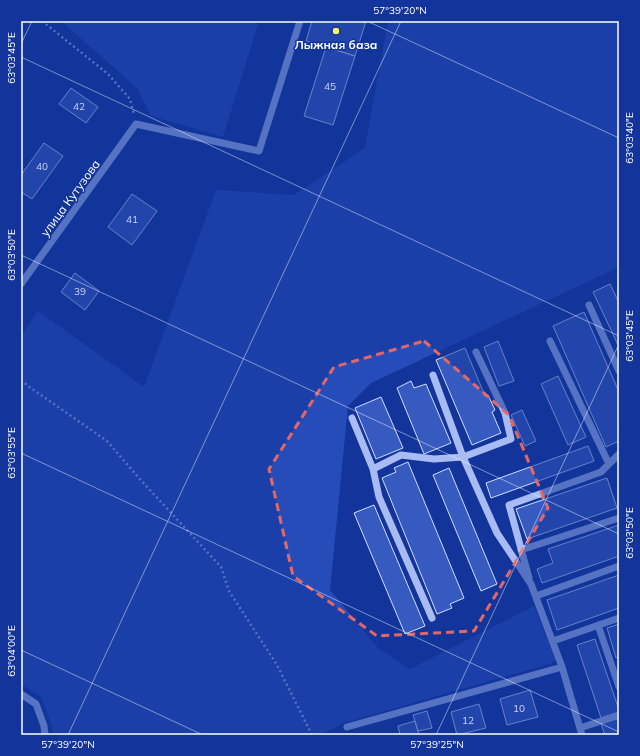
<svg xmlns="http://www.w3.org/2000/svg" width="640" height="756" font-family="Mulish,sans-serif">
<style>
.green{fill:#264cba}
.building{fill:#375ac1;stroke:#d1dcfd}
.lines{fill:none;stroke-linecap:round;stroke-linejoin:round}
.path{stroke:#a8bcf3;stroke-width:2.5;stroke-dasharray:2 3;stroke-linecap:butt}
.minor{stroke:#a8bcf3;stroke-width:7}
.marked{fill:none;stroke:#e26868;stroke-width:3;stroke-dasharray:8 5;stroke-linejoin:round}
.ticks{fill:none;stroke:#fff;stroke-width:1;stroke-opacity:0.45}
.poi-dot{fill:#fff16b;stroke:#13359b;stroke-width:1.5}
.labels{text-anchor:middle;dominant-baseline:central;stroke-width:3;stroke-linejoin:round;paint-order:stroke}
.number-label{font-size:10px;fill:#cdd6f0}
.poi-label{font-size:12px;font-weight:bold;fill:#fff;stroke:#13359b}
.street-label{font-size:12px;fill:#fff;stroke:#13359b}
.neatline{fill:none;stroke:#fff;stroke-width:1.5}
.ticks-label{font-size:10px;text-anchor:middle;fill:#fff}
</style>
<rect width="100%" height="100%" fill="#13359b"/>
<!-- green -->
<path class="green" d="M61,21H259L223,137L151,116L137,88Z
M388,21H619V267L371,383L348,406L330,590L379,649L410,669L534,606L554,657L555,660L552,663L344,723L320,735H53L52,726L41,697L21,684V491L22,490L21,486V336L38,311L144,387L216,190L294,195L365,148Z"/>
<!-- building -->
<path class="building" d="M312,21H366L355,56L306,41Z
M326,47L355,56L333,125L304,116Z
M71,88L98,107L86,123L59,104Z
M44,143L63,156L32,199L21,192V175Z
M132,194L157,211L132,245L108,227Z
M75,273L99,291L85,310L61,292Z
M610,284L619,303V347L593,292Z
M584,312L619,392V429H618L619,431V441L606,447L553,326Z
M498,341L514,381L499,386L484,347Z
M465,348L485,396L488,395L495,410L492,412L501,433L472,445L436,360Z
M558,376L586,437L568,445L541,384Z
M411,381L414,388L426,384L451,443L424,454L397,388Z
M381,397L403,448L376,459L355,408Z
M522,410L536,441L525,446L511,415Z
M588,446L594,461L491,498L486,483Z
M408,462L464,598L450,604L452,608L437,614L382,478L396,472L394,468Z
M449,468L497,584L481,591L433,475Z
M607,478L617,508L527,539L516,509Z
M374,505L425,626L405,634L354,513Z
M619,525V556L542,583L537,569L553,563L548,549Z
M619,575V608L557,630L547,600Z
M619,624V657L616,658L607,628Z
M595,639L619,710V712L601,718L577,645Z
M530,690L538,717L507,725L500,699Z
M479,704L486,728L457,735L451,712Z
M427,711L432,728L418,731L413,715Z
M619,718V735H605L601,724Z
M415,721L419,735H400L398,726Z"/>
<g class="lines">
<!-- path -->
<path class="path" d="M42,21L108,74L130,99L134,114
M21,380L28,386L107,441L138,477L221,567L229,591L277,665L312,735"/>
<!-- minor -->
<path class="minor" d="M21,284L136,124L259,151L300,21
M589,305L619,371
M550,341L609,464
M433,375L463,457L497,533L531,584L562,667L582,735
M352,418L373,469L379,497L432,618
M373,469L401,455L434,459L463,457L511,439L505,413L476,352
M521,550L619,518
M529,578L509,505L601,472L619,454
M536,596L619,566
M598,625L619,687
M553,641L619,618
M21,694L36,704L44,726L45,735
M347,727L562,667
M580,728L619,715"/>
</g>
<!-- marked area -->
<path d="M0 0H640V756H0ZM424,341L509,415L548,508L474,631L377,636L293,576L269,469L334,367Z" fill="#13359b" fill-opacity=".55" fill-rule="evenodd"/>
<path class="marked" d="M424,341L509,415L548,508L474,631L377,636L293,576L269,469L334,367Z"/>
<!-- ticks -->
<path class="ticks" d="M367,21L619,138M21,44L32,21M21,57L619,336M21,255L619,534M21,453L619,732M21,650L203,735M68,735L401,21M436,735L619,344"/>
<!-- markers -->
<circle class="poi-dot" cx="336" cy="31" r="4"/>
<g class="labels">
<!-- number labels -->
<g class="number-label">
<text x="330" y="86">45</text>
<text x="79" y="106">42</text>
<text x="42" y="166">40</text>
<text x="132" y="219">41</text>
<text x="80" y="291">39</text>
<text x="519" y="708">10</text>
<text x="468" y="720">12</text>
</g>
<!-- poi labels -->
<g class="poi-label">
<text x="336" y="44">Лыжная база</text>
</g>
<!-- street labels -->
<g class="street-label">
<text transform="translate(70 198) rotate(-54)">улица Кутузова</text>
</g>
</g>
<!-- border -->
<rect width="640" height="756" fill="none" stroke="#13359b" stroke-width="44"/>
<rect x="22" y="22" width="596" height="712" class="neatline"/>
<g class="ticks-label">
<text x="400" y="14">57°39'20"N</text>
<text transform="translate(11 58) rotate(-90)" y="4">63°03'45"E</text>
<text transform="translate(629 138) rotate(-90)" y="4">63°03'40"E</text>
<text transform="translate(11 255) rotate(-90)" y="4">63°03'50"E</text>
<text transform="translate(629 336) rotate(-90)" y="4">63°03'45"E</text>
<text transform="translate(11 453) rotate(-90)" y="4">63°03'55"E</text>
<text transform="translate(629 533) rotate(-90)" y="4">63°03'50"E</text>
<text transform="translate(11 651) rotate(-90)" y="4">63°04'00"E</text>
<text x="68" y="748">57°39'20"N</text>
<text x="437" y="748">57°39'25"N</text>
</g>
</svg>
